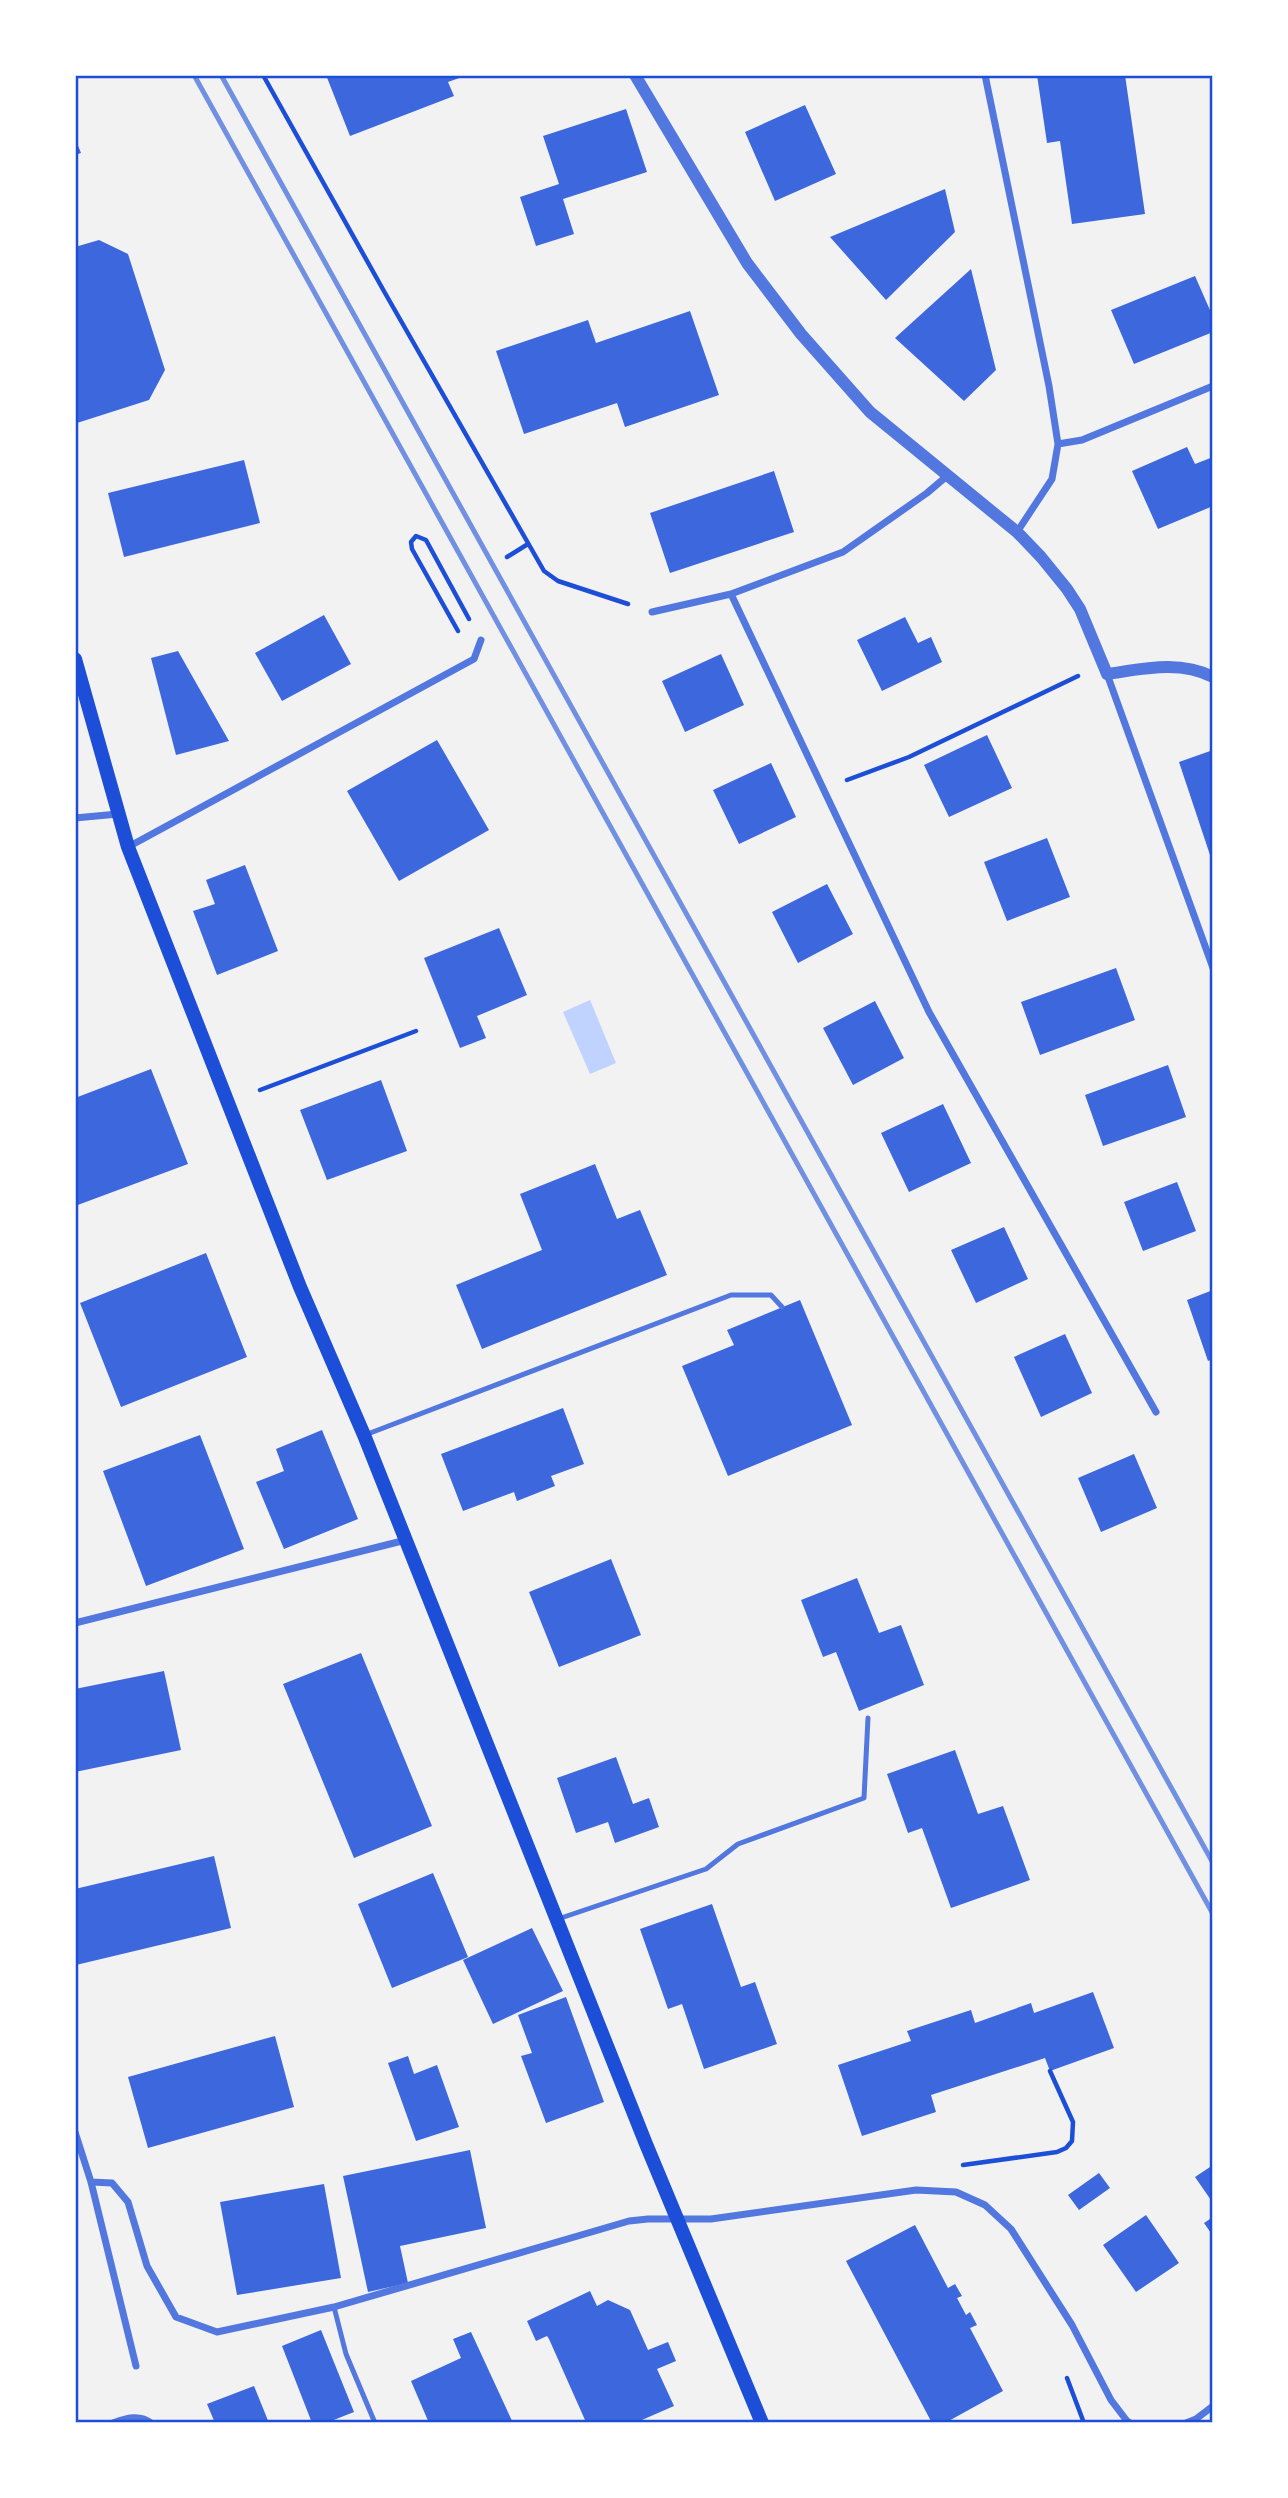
<svg xmlns="http://www.w3.org/2000/svg" width="1288" height="2498" font-family="Raleway,sans-serif">
<style>
.water{fill:#bfd3fe}
.building{fill:#3d67dc}
.lines{fill:none;stroke-linecap:round;stroke-linejoin:round}
.path{stroke:#1d4ed8;stroke-width:4.5}
.service{stroke:#5277de;stroke-width:5}
.minor{stroke:#5277de;stroke-width:7}
.tertiary{stroke:#5277de;stroke-width:12}
.secondary{stroke:#1d4ed8;stroke-width:14}
.rail{stroke:#7290e2;stroke-width:5}
.neatline{fill:none;stroke:#1d4ed8;stroke-width:2.5}
</style>
<rect width="100%" height="100%" fill="#f2f2f2"/>
<!-- water -->
<path class="water" d="M590,1000L616,1063L590,1074L563,1012Z"/>
<!-- building -->
<path class="building" d="M326,75H465V76L448,82L454,96L350,136Z
M1037,75H1125L1145,214L1072,224L1060,141L1047,143Z
M805,105L836,174L775,201L745,132Z
M626,109L647,172L563,199L574,234L536,246L520,197L559,184L543,136Z
M75,138L81,153L75,155Z
M945,189L955,232L886,300L830,237Z
M99,240L128,254L165,370L149,400L77,423L75,247Z
M971,269L996,370L964,401L895,338Z
M1195,276L1213,317V332L1134,364L1111,310Z
M690,311L719,395L625,427L617,403L524,434L496,351L588,320L596,343Z
M1187,447L1195,464L1213,457V506L1158,529L1132,471Z
M244,460L260,523L124,557L108,493Z
M774,471L794,532L670,573L650,513Z
M324,615L351,664L282,701L255,653Z
M905,617L918,643L931,637L942,662L882,691L857,640Z
M178,651L229,741L176,755L151,658Z
M721,654L744,705L685,732L662,681Z
M987,735L1012,788L949,817L924,765Z
M437,740L489,830L399,881L347,791Z
M1213,750V861H1212L1179,762Z
M771,763L796,817L739,844L713,790Z
M1047,838L1070,897L1007,921L984,862Z
M245,865L278,951L217,975L193,911L215,904L206,880Z
M827,884L853,934L798,963L772,912Z
M499,928L527,995L477,1016L486,1038L460,1048L424,958Z
M1116,968L1135,1020L1040,1055L1021,1002Z
M875,1001L904,1058L853,1085L823,1028Z
M1168,1065L1186,1117L1103,1146L1085,1095Z
M151,1069L188,1164L75,1206V1098Z
M381,1080L407,1151L327,1180L300,1110Z
M943,1104L971,1163L909,1192L881,1133Z
M595,1164L617,1219L640,1210L667,1275L482,1349L456,1285L542,1250L520,1194Z
M1177,1182L1196,1231L1143,1251L1124,1202Z
M1004,1227L1028,1279L976,1303L951,1250Z
M206,1253L247,1357L121,1407L80,1303Z
M1213,1290V1359L1208,1361L1187,1300Z
M800,1300L852,1425L728,1476L682,1366L734,1345L727,1330Z
M1065,1334L1092,1393L1041,1417L1014,1357Z
M563,1408L584,1464L551,1476L555,1486L517,1501L514,1492L463,1511L441,1454Z
M322,1430L358,1519L284,1549L256,1482L284,1471L276,1449Z
M200,1435L244,1549L146,1586L103,1471Z
M1134,1454L1157,1508L1101,1532L1078,1478Z
M611,1559L641,1635L559,1667L529,1592Z
M857,1578L879,1633L901,1625L924,1685L859,1711L836,1652L823,1657L801,1600Z
M361,1653L432,1826L354,1858L283,1684Z
M164,1671L181,1750L75,1772V1689Z
M955,1750L978,1814L1003,1806L1030,1880L951,1908L922,1828L908,1833L887,1774Z
M616,1757L633,1804L649,1798L659,1827L615,1843L608,1822L576,1833L557,1778Z
M214,1856L231,1928L76,1965L75,1889Z
M433,1873L468,1957L392,1988L358,1904Z
M712,1904L741,1987L755,1982L777,2044L704,2069L682,2004L668,2009L640,1929Z
M532,1928L563,1991L493,2024L463,1960Z
M1093,1992L1114,2048L1050,2071L1045,2058L931,2095L936,2112L862,2136L838,2065L911,2041L907,2031L971,2010L975,2023L1031,2003L1034,2013Z
M566,1997L604,2102L546,2123L521,2056L532,2053L518,2015Z
M275,2036L294,2107L148,2148L128,2077Z
M408,2056L414,2074L437,2065L459,2127L416,2141L388,2063Z
M470,2150L486,2228L400,2246L408,2283L368,2292L343,2176Z
M1213,2165V2203L1195,2177Z
M1099,2173L1110,2188L1079,2210L1068,2195Z
M324,2184L341,2278L237,2295L220,2202Z
M1146,2215L1179,2263L1136,2292L1103,2245Z
M1213,2217V2236L1204,2223Z
M915,2225L948,2288L955,2284L962,2296L957,2298L966,2315L970,2312L977,2325L970,2328L1003,2391L945,2423H932L846,2261Z
M590,2291L597,2306L608,2300L630,2310L648,2350L668,2342L676,2361L657,2369L674,2406L635,2423H578L585,2420L549,2339L547,2336L536,2341L527,2321Z
M321,2330L354,2412L326,2423H312L282,2346Z
M471,2332L513,2423H429L411,2381L461,2358L453,2339Z
M254,2386L269,2423H215L207,2404Z"/>
<g class="lines">
<!-- path -->
<path class="path" d="M263,75L385,293L544,571L558,581L628,604
M507,557L528,544
M458,631L412,549L411,542L416,536L426,540L469,619
M847,780L909,757L1078,676
M260,1090L416,1031
M963,2165L1057,2152L1066,2148L1072,2141L1073,2122L1050,2071
M1067,2378L1084,2423"/>
<!-- service -->
<path class="service" d="M365,1435L731,1295H771L782,1307
M558,1919L706,1869L738,1844L864,1798L868,1718
M334,2307L346,2354L375,2423"/>
<!-- minor -->
<path class="minor" d="M985,75L1049,386L1058,444L1052,479L1017,532
M1058,444L1082,440L1213,386
M947,476L927,493L843,552L731,594L929,1012L1156,1412
M652,612L731,594
M1107,674L1213,968
M75,818L118,814
M128,847L474,659L481,640
M75,1623L406,1540
M75,2132L91,2182L136,2366
M91,2182L112,2183L128,2202L147,2266L176,2317L217,2332L334,2307L629,2221L648,2219H711L916,2190L956,2192L985,2205L1011,2229L1072,2325L1111,2400L1127,2421L1130,2423
M113,2423C126,2418 140,2414 151,2423
M1186,2423L1196,2419L1213,2406"/>
<!-- tertiary -->
<path class="tertiary" d="M635,75L747,263L801,334L870,412L1017,532L1041,557L1067,589L1080,609L1107,674C1143,669 1179,660 1213,677"/>
<!-- secondary -->
<path class="secondary" d="M75,659L128,847L300,1287L364,1435L646,2144L762,2423"/>
<!-- rail -->
<path class="rail" d="M194,75L1213,1914
M221,75L1213,1863"/>
</g>
<!-- border -->
<rect width="1288" height="2498" fill="none" stroke="#ffffff" stroke-width="154"/>
<rect x="77" y="77" width="1134" height="2344" class="neatline"/>
</svg>
